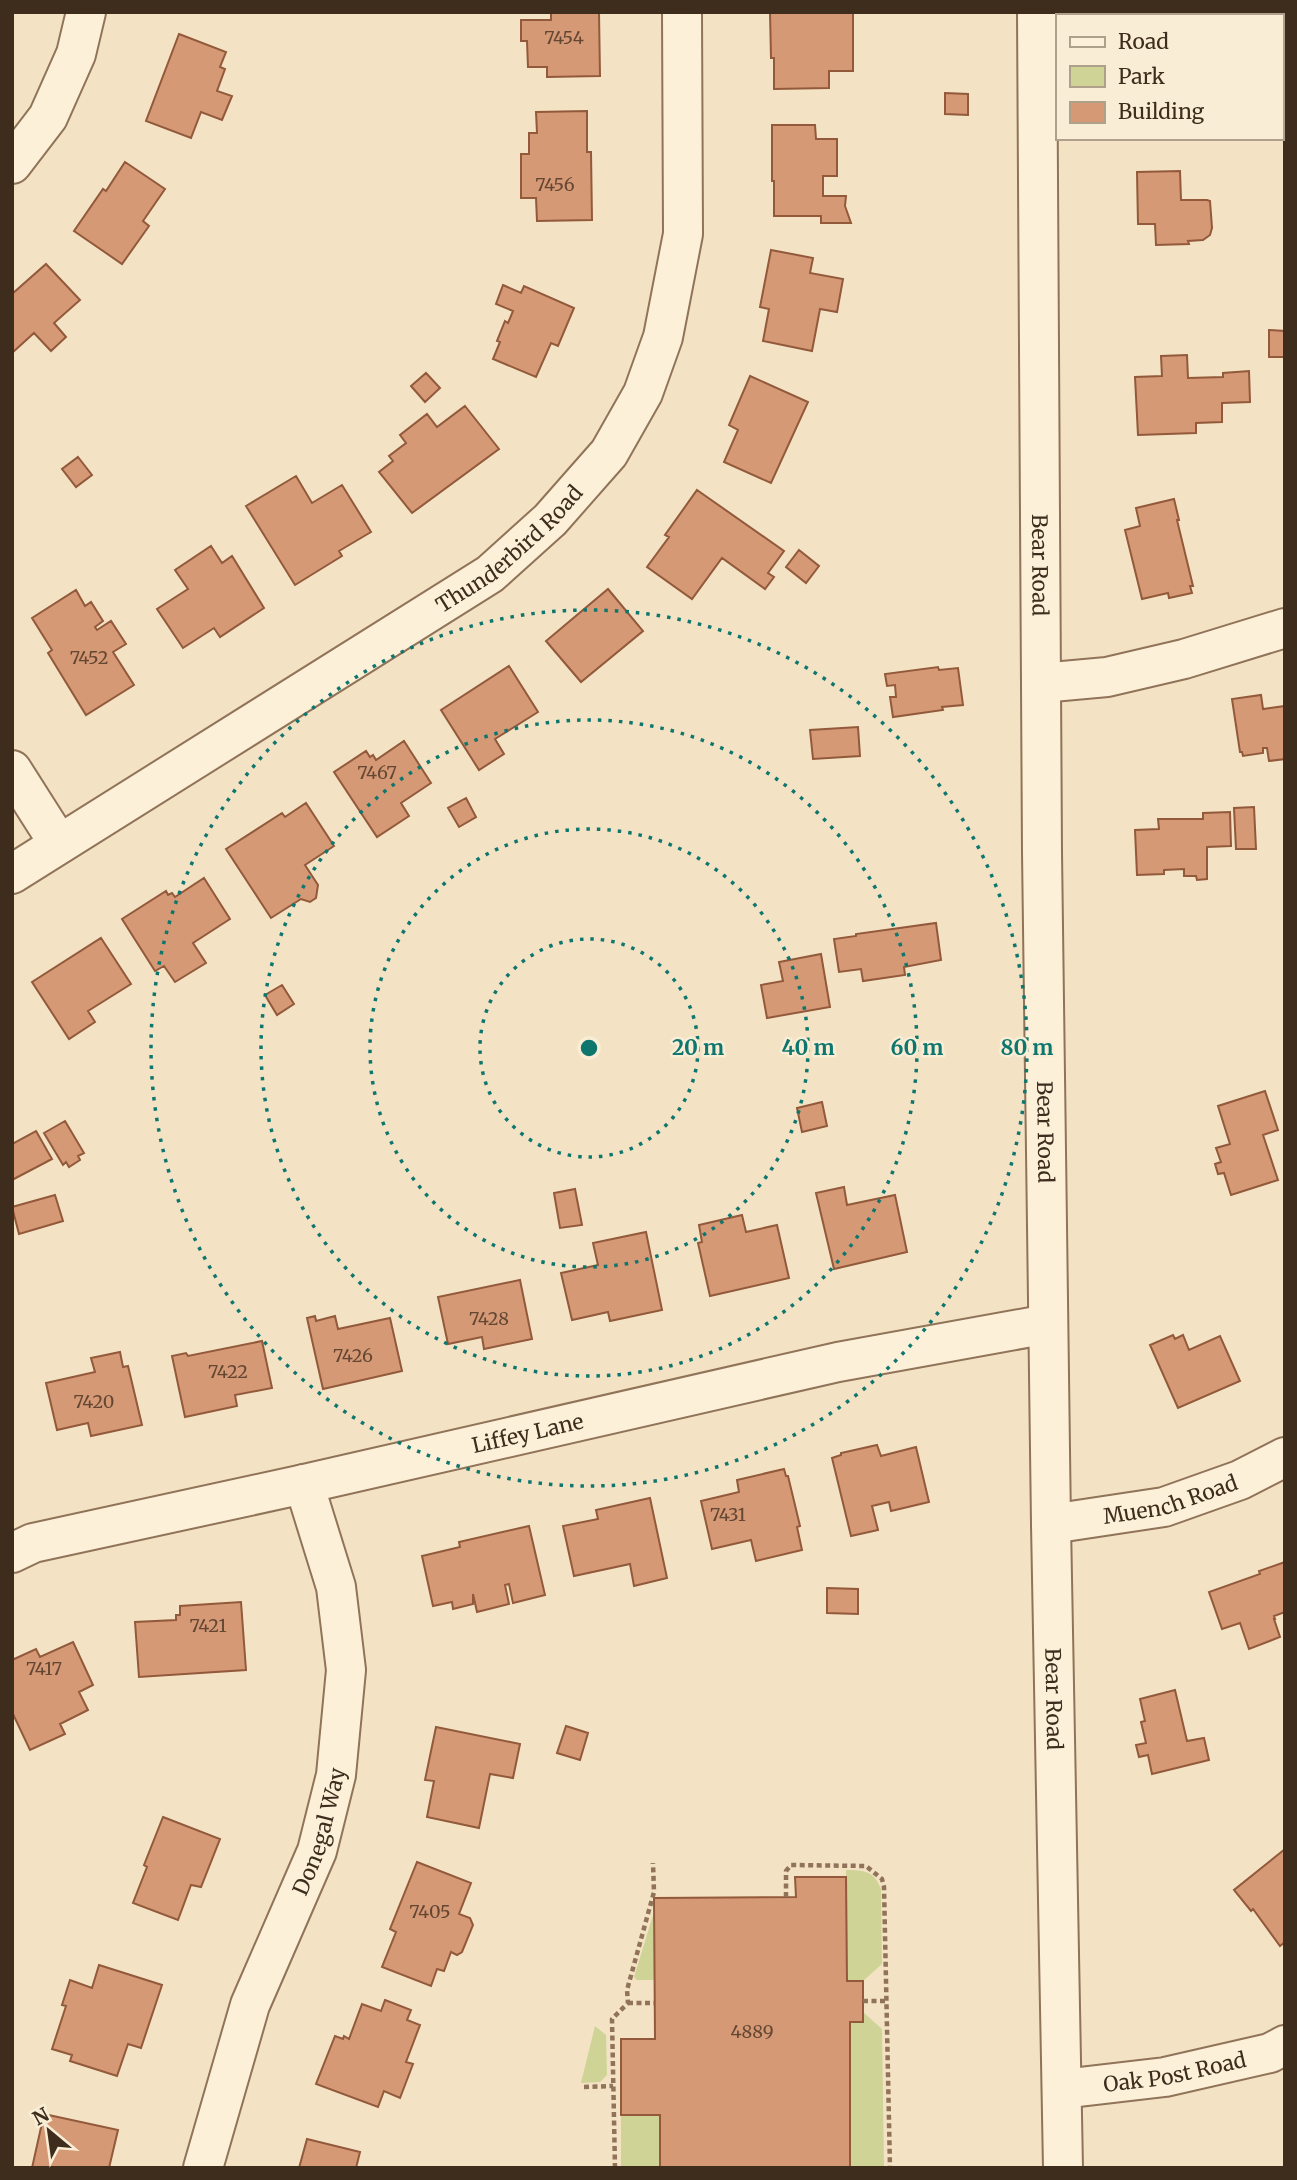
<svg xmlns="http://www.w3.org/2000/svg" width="1297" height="2180" font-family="Merriweather,serif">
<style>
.green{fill:#cfd396}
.building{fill:#d59976;stroke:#92593b;stroke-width:2}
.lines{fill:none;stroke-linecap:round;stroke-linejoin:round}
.minor-casing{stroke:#907358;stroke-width:42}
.path{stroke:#907358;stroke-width:4.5;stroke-dasharray:5 3.5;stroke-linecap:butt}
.minor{stroke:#fcf0d9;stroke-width:38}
.ring{fill:none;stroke:#0f766e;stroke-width:3.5;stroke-dasharray:3.5 7}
.labels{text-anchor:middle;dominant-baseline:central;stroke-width:5;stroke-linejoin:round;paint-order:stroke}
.number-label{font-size:18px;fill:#644733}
.street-label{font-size:21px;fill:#3e2c1d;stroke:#f9edd5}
.centre{fill:#0f766e;stroke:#f9edd5;stroke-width:3.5}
.ring-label{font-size:21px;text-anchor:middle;font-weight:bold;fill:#0f766e;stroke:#f9edd5;stroke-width:5;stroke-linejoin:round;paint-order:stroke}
</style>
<rect width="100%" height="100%" fill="#f3e3c4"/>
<!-- green -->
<path class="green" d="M846,1870C864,1870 874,1871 881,1889L882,1964L863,1981H847Z
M654,1912V1980H637L634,1977Z
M863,2012L882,2029L884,2168H850V2022H863Z
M595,2026L606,2035L607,2075L600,2082L581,2083Z
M621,2115H660V2168H621Z"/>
<!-- building -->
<path class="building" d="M551,12H599L600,76L547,77V67H528L527,41H521V20H551Z
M770,12H853V71H829V88L774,89V58H771Z
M1141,12H1221V16H1141Z
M179,34L226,52L220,67L225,69L217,91L232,96L222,120L201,112L191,138L146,121Z
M945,93L968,94V115L945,114Z
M587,111V152H591L592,220L537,221L536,198H521V154H529V133H537L536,112Z
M772,125H815L816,139H837V176H823V196H846L845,206L851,223H821V216H774V181H772Z
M125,162L165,189L143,221L149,226L122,264L74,231L103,189L106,191Z
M1180,171L1181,200H1207L1210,201L1212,228L1210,235L1203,240L1188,241L1189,244L1156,245L1155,224H1138L1137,172Z
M771,250L813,258L810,273L843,279L837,312L820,309L812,351L763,341L769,309L760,307Z
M46,264L80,300L54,323L66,337L51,351L34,333L12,353V294Z
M503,285L521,293L524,286L574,308L558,346L551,343L536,377L493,359L500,342L497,341L505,321L508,323L513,311L496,304Z
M1269,330L1285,331V357H1269Z
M1187,355L1188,378L1223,377V373L1249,371L1250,402L1222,403V422L1196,423V433L1138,435L1135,377L1162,376L1161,356Z
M426,373L440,388L425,402L411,386Z
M750,376L808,402L771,483L724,462L738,430L729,425Z
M465,406L499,449L412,513L379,472L393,461L389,456L406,443L400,435L427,414L437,427Z
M78,457L92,475L76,487L62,469Z
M296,476L312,503L342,485L371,532L339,551L342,556L295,585L246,506Z
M697,490L784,551L768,573L774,577L765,589L722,558L692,599L647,567L669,537L665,535Z
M1174,499L1179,520H1177L1193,586H1190L1192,593L1169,598L1168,593L1142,599L1125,530L1140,526L1136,508Z
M211,546L222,563L232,556L264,608L220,637L214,628L183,648L157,609L188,589L175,570Z
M799,550L819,566L806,583L786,567Z
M608,589L643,631L581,682L546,641Z
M76,590L85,606L91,602L103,621L95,627L97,630L111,621L126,644L113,652L134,685L86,715L48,653L52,650L32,618Z
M509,666L538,712L495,739L504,754L479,770L441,710Z
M938,667L939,670L958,668L963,705L942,707L943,710L893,717L890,697H896L895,685L887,686L885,674Z
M1261,695L1263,709L1285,706V759L1269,761L1267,748H1263V753L1243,756L1242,752H1240L1232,699Z
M858,727L860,756L813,759L810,730Z
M404,741L431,783L401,803L409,816L377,837L334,772L366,751L370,757L373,755L376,760Z
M466,798L476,817L459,827L448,808Z
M306,803L334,846L305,865L318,885L316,898L310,902L301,899L271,918L226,849L282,813L285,817Z
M1254,807L1256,849H1236L1234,808Z
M1230,812L1231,846L1207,847V879L1197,880L1196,876H1184V869L1164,870V874L1137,875L1135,830L1159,829L1158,819H1203V813Z
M204,878L230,919L193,943L206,963L175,982L164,966L155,971L122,919L166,891L168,895L172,893L175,897Z
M936,923L941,960L904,967L905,975L863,981L861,969L839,972L834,939L856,936V934Z
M101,938L131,984L88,1011L95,1022L69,1039L32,982Z
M821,954L830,1007L767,1018L761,985L783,981L779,962Z
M282,985L294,1004L277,1015L265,995Z
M1265,1091L1278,1130L1263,1135L1278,1180L1231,1195L1224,1173L1218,1174L1215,1164L1221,1162L1216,1148L1230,1144L1218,1106Z
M822,1102L827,1126L802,1132L797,1108Z
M65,1121L84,1153L78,1156L80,1160L69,1167L66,1162L63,1165L44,1133Z
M36,1131L52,1159L12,1180V1144Z
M844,1187L847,1205L895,1195L907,1252L834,1269L816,1193Z
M575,1189L582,1225L560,1228L554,1193Z
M55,1195L63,1221L19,1234L12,1207Z
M742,1215L746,1232L777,1225L789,1278L710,1296L698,1243L702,1242L699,1225Z
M646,1232L662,1310L610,1321L608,1312L572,1320L561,1273L598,1265L593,1243Z
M520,1280L532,1339L484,1349L482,1337L448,1344L438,1297Z
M315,1316L316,1321L335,1316L338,1329L390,1318L402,1371L323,1389L307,1318Z
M1173,1335L1175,1339L1183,1335L1189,1350L1220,1336L1240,1381L1178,1408L1150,1345Z
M262,1341L272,1388L235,1395L237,1406L185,1417L172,1356L186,1353L188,1356Z
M120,1352L123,1367L128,1366L142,1425L91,1436L88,1423L57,1430L46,1383L95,1372L91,1358Z
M877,1445L881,1456L916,1447L929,1502L891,1511L889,1502L872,1506L878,1530L851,1536L832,1458L841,1455V1453Z
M784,1469L786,1476H788L800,1526L797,1527L802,1550L756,1561L751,1540L712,1549L701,1501L739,1492L737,1480Z
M650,1498L667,1578L634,1586L630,1564L574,1576L563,1526L598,1519L596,1510Z
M529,1526L545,1595L513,1603L509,1584L505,1585L509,1604L477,1612L473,1594V1604L453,1609L452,1602L433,1606L422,1556L460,1547L459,1542Z
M1285,1562V1612L1274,1616L1275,1619H1274L1280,1637L1249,1649L1240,1623L1222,1629L1209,1592L1260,1574L1259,1571Z
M827,1588L858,1589V1614L827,1613Z
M241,1602L246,1670L139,1677L135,1622L176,1620V1615H180V1606Z
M73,1642L93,1685L79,1692L88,1710L60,1724L65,1734L30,1750L12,1712V1660L36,1649L40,1657Z
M1175,1690L1187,1741L1204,1738L1209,1760L1152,1774L1148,1755L1139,1757L1136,1745L1146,1743L1141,1722L1145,1721L1140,1699Z
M566,1726L588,1733L580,1760L557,1753Z
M436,1727L520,1744L513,1778L490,1774L479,1828L427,1817L434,1781L425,1780Z
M163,1817L220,1839L201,1887L191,1885L178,1920L133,1903L147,1867L144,1865Z
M1285,1849V1942L1280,1946L1253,1909L1251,1911L1234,1890Z
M417,1862L471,1883L459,1914L470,1918L473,1925L462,1952L457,1955L451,1952L444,1971L437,1969L431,1986L382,1967L396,1932L390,1929Z
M795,1877H846L847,1981H863V2022H850V2168H660V2115H621V2039H655L654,1898L796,1897Z
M99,1965L162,1985L141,2048L128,2044L117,2076L70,2061L72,2055L52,2049L66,2006L62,2005L70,1980L92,1988Z
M385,2000L411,2010L407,2020L420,2025L406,2062L413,2064L400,2098L384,2091L378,2107L316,2084L335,2036L343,2039L344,2036L349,2039L362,2004L381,2011Z
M44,2114L118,2130L109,2168H32Z
M307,2139L360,2152L356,2168H299Z"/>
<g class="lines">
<defs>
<g id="minor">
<path id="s1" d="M1037,12L1042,852L1051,1524L1063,2168"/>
<path d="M12,164L48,117L76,54L86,12"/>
<path d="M1041,683L1107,677L1184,659L1285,628"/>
<path d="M12,770L59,844"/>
<path id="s2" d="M12,874L490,574L550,520L609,453L643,393L663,337L683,234L682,12"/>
<path id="s3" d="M1051,1524L1164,1507L1240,1480L1285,1457"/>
<path id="s4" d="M12,1553L33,1543L304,1484L838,1362L1048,1324"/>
<path id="s5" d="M1062,2089L1165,2077L1270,2053L1285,2045"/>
<path id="s6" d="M203,2168L250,2005L317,1851L336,1775L346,1670L336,1587L304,1484"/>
</g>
</defs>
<!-- minor casing -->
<use href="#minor" class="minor-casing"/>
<!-- path -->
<path class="path" d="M786,1897V1871L791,1865L866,1866L882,1879L884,1887L890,2168
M863,2001H887
M628,2003H654
M584,2087L613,2086
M615,2168L612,2019L628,2003L627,1990L654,1892L653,1863"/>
<!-- minor -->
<use href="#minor" class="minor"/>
</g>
<!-- distance rings -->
<g class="ring">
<circle cx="589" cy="1048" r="109"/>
<circle cx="589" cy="1048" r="219"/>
<circle cx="589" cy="1048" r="328"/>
<circle cx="589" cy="1048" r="438"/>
</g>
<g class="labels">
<!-- number labels -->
<g class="number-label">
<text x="564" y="37">7454</text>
<text x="555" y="184">7456</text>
<text x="89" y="657">7452</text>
<text x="377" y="772">7467</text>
<text x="489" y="1318">7428</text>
<text x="353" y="1355">7426</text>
<text x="228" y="1371">7422</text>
<text x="94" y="1401">7420</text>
<text x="728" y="1514">7431</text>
<text x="208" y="1625">7421</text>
<text x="44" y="1668">7417</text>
<text x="430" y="1911">7405</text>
<text x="752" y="2031">4889</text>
</g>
<!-- street labels -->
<g class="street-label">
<text stroke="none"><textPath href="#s2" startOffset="595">Thunderbird Road</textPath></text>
<text stroke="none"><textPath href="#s1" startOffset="553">Bear Road</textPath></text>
<text stroke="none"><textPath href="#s1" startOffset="1120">Bear Road</textPath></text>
<text stroke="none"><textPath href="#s4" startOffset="530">Liffey Lane</textPath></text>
<text stroke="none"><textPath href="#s3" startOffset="122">Muench Road</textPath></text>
<text stroke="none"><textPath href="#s1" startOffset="1687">Bear Road</textPath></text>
<text stroke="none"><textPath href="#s6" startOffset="357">Donegal Way</textPath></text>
<text stroke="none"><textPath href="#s5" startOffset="114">Oak Post Road</textPath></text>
</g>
</g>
<circle cx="589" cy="1048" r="10" class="centre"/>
<g class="ring-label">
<text x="698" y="1055">20 m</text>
<text x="808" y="1055">40 m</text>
<text x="917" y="1055">60 m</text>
<text x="1027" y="1055">80 m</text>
</g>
<!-- border -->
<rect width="1297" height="2180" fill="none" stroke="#3e2c1d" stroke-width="28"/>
<!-- legend -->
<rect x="1056" y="14" width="228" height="126" fill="#f9edd5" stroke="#aea08b" stroke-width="2"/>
<rect x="1070" y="37" width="35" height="10" fill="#fcf0d9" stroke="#aea08b" stroke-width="2"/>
<text x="1118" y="49" font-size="21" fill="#3e2c1d">Road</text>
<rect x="1070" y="66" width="35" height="21" fill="#cfd396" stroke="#aea08b" stroke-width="2"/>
<text x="1118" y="84" font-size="21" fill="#3e2c1d">Park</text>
<rect x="1070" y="102" width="35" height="21" fill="#d59976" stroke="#aea08b" stroke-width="2"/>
<text x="1118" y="119" font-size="21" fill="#3e2c1d">Building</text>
<!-- north arrow -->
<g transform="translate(49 2131) rotate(331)" stroke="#f9edd5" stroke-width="5" paint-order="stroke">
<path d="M0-5L12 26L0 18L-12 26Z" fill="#3e2c1d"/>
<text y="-10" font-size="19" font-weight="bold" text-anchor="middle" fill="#3e2c1d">N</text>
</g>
</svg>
